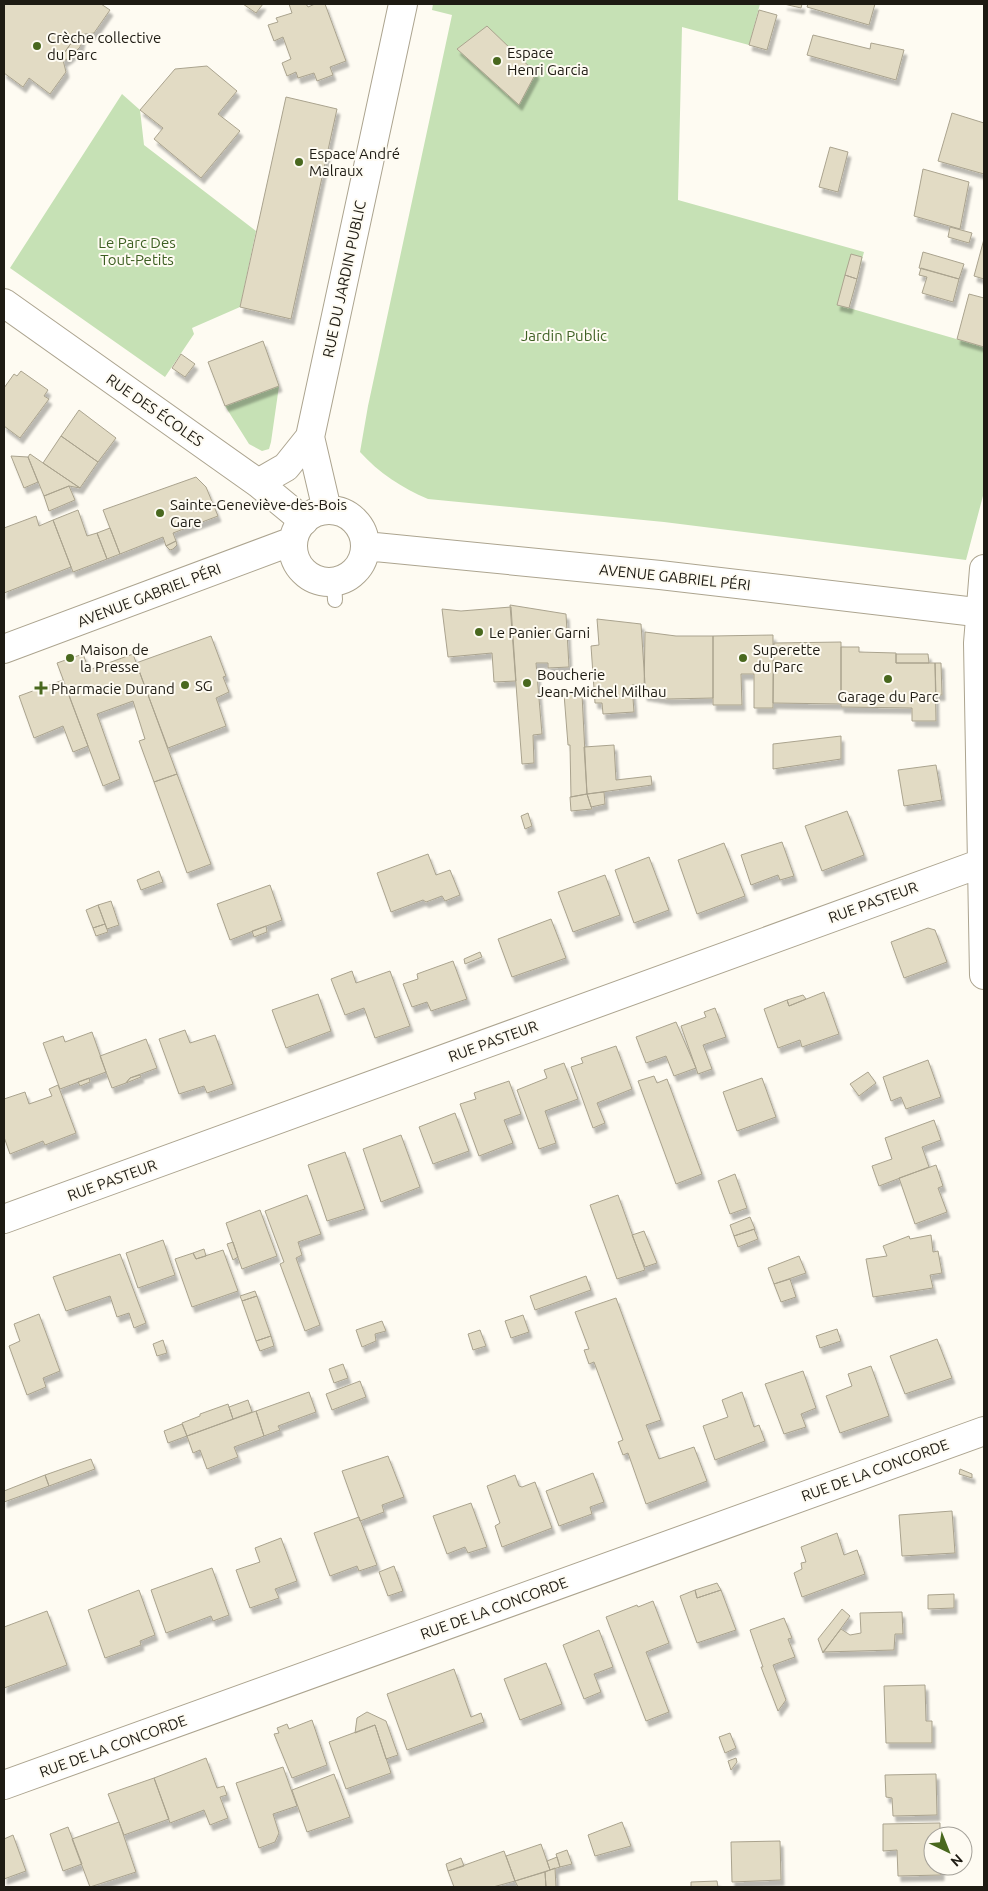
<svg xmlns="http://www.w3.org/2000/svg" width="988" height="1891" font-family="Ubuntu,sans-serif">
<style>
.green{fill:#c6e1b5}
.building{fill:#e2dbc4;stroke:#aaa38e;filter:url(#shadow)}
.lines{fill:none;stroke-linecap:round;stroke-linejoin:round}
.service-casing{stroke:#aca48f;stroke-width:16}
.minor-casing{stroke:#aca48f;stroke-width:30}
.tertiary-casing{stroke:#aca48f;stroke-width:30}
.service{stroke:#fff;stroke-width:14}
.minor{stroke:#fff;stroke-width:28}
.tertiary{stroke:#fff;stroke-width:28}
.poi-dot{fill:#49681e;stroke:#fefbf2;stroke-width:2}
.labels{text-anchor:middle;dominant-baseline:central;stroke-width:4;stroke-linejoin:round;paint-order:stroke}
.poi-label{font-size:15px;fill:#1e1b13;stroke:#fefbf2;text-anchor:start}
.park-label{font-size:15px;fill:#3d5f22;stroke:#fefbf2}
.street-label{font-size:15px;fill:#1e1b13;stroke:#fefbf2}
</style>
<defs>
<filter id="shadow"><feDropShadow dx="3" dy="5.5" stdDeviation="1" flood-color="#0004"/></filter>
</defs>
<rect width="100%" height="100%" fill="#fefbf2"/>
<!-- green -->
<path class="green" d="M433,4H760L749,45L682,27L678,200L864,252L849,308L984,347V492L966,560L664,522L428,499C402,488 379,473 360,452L368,406L452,15L432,10Z
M122,94L140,110L144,145L256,231L240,307L192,328L194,334L165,377L10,268Z
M279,386L271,442L269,449L262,451L249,444L225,406Z"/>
<!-- building -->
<path class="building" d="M4,4H101L110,10L94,33L77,35L62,56L66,72L50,94L29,78L23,87L4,73Z
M243,4H263L256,13Z
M289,4H306L308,7L315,4H325L346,61L330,67L333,75L317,81L314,73L298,78L296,72L287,76L282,63L291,59L283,37L274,41L268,25L278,22L276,18L292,13Z
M784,4H802L801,8Z
M808,4H875L869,25L807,7Z
M759,10L777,15L767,50L749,45Z
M487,26L536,73L519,105L457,49Z
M77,35H83L80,47L70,57L64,61L62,56Z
M813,35L870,49L871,43L904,50L896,80L807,55Z
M207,66L237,91L218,114L240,131L201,178L154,139L163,128L140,110L175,69Z
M286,97L337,109L291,319L240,307Z
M952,113L984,123V174L938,161Z
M830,147L848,152L838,192L819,187Z
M923,169L969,182L960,229L914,216Z
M950,227L972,233L969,243L948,237Z
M984,239V279L974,276Z
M923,252L964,264L959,279L919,268Z
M851,254L862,257L857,279L845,275Z
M921,268L959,279L953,302L922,293L927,277L919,275Z
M845,275L857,279L849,308L837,305Z
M969,294L984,298V347L957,339Z
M263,341L279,386L225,406L208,362Z
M181,354L195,364L185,377L172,368Z
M21,371L48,390L44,396L49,399L20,438L4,426V388L14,374L17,376Z
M79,410L116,438L98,462L61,436Z
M61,436L98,462L80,488L43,463Z
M30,454L43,463L80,488L69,486L44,496L28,457Z
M11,456L28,457L38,482L24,488Z
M196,477L206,487L218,516L173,533L176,541L166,546L163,537L120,554L103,510Z
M69,486L75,500L49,511L44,496Z
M78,510L87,536L97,533L107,559L73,572L53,520Z
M36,516L39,526L53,520L71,567L4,593V528Z
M110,528L120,554L107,559L97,533Z
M176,541L177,545L173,549L170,550L166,546Z
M510,605L566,614L569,667L548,668V663H536L542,734L533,735L534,763L522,764Z
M511,607L516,681L494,682L492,653L448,657L442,609L461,611Z
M597,619L641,624L645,684L632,685L634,712L603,714L602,703H595L591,646L599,645Z
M645,632L676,636H713V698L668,699L644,695Z
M773,635V708H754V674H741L742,705H713V636Z
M211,636L226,676L223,677L229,692L216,698L226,726L168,748L136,663Z
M841,642V704L773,703L774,643Z
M841,647H859V652L896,653V663H935L936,721H912V708L841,707Z
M83,654L89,670L133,654L177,774L154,782L139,741L145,739L133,701L97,714L120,779L103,786L57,663Z
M896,654H928L929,663H896Z
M935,663H941L942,695H936Z
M63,680L88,746L73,752L63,726L34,738L19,696Z
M564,694H582L587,794L571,797L570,745H568Z
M841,736V759L773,769V744Z
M614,745L616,780L651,776L652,785L587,794L584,747Z
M936,765L942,800L904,806L898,770Z
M177,774L211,864L187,873L154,782Z
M604,792L605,804L591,807L587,794Z
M587,794L592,809L571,811L570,797Z
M847,811L864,855L822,871L805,826Z
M528,813L532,826L525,829L521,816Z
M782,842L794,876L780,880L778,875L751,885L741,855Z
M724,843L745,896L697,914L678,860Z
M428,854L436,875L450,870L460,895L445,901L442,896L426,902L423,900L391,912L377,873Z
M649,857L669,910L634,923L615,870Z
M159,871L163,882L141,890L137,880Z
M605,875L620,915L573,932L558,892Z
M270,885L282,920L230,940L217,904Z
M111,901L119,925L107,929L98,905Z
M98,905L105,924L93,928L86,910Z
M551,919L566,958L512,977L498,939Z
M105,924L108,932L96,936L93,928Z
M266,926L267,932L254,937L252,931Z
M928,928L935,930L947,962L904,978L891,942Z
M480,952L482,957L465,964L464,959Z
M453,961L467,999L431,1011L427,1002L412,1007L403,984L418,979L417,974Z
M352,971L356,983L390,971L410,1026L375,1038L364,1008L345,1015L331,979Z
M824,992L839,1034L802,1047L800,1040L778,1048L764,1009L787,1000L789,1006Z
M318,994L331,1031L286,1048L272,1010Z
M803,995L806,999L789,1006L787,1000Z
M715,1008L726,1037L703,1045L712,1069L698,1074L681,1026L706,1017L704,1012Z
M676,1022L696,1068L674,1076L666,1056L646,1063L636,1037Z
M185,1030L190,1043L215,1035L233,1084L207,1093L204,1086L179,1094L159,1039Z
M92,1032L106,1072L60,1089L43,1043L63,1036L65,1042Z
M146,1039L157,1068L130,1078L126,1083L112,1088L100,1056Z
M616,1046L632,1089L597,1103L605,1123L593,1128L571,1067L583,1063L581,1058Z
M928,1060L941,1097L906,1109L901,1097L891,1101L883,1077Z
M564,1063L578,1099L545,1111L556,1143L539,1149L517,1090L547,1078L544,1070Z
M868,1072L876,1083L859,1096L850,1084Z
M140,1075L141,1077L126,1083L130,1078Z
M654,1076L657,1083L667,1079L702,1174L676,1184L638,1081Z
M89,1078L90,1082L80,1086L78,1082Z
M762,1078L776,1117L737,1131L723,1092Z
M509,1081L521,1114L504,1120L513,1143L479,1156L460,1104L476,1099L474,1093Z
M58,1085L76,1133L45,1145L43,1141L10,1154L4,1137V1099L25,1092L29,1104L52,1096L49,1089Z
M455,1113L469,1151L433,1164L419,1127Z
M934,1120L941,1140L922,1147L929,1167L879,1186L872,1166L892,1159L885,1138Z
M401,1135L420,1187L381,1202L363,1149Z
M345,1152L365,1209L327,1221L308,1165Z
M936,1165L943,1186L938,1188L947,1212L915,1224L899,1178Z
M735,1174L747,1208L730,1214L718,1181Z
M307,1195L321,1234L298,1242L302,1255L296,1258L320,1325L305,1331L280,1264L284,1262L265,1211Z
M618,1195L645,1270L617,1279L590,1205Z
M260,1210L277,1256L242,1269L226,1223Z
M750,1217L755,1229L734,1236L730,1225Z
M754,1229L758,1239L738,1247L734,1236Z
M644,1231L657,1263L645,1267L632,1235Z
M931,1235L933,1252L938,1251L942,1273L930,1275L933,1288L873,1297L866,1259L887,1256L883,1246L909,1236L910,1239Z
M163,1240L175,1275L138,1288L126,1253Z
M233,1242L238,1257L233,1260L227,1244Z
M204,1249L206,1256L196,1259L193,1253Z
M223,1250L238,1291L192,1307L175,1259L193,1253L196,1259Z
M120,1254L146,1323L134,1328L129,1313L117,1317L110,1296L66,1311L53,1277Z
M799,1256L806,1273L774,1284L768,1268Z
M586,1276L591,1290L535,1310L530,1296Z
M790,1279L796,1297L781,1302L774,1284Z
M255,1291L257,1296L242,1301L240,1296Z
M257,1296L271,1336L256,1341L242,1301Z
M616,1298L661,1420L646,1425L659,1459L694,1447L707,1481L646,1504L628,1453L623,1455L618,1442L623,1440L594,1362L589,1364L584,1350L589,1349L575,1312Z
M39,1314L60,1371L43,1378L46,1387L27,1395L9,1346L20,1341L14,1324Z
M523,1315L529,1332L511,1338L505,1321Z
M382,1321L386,1331L375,1334L376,1341L362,1347L356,1330Z
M837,1329L841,1341L820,1348L816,1336Z
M480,1330L486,1346L473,1350L468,1334Z
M271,1336L274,1346L260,1351L256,1341Z
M937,1339L952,1378L905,1394L890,1356Z
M163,1340L167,1353L157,1356L153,1344Z
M343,1364L348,1378L334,1383L329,1369Z
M871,1366L889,1416L840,1433L826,1396L852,1386L848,1374Z
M803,1371L816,1408L801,1414L806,1427L784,1434L765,1384Z
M360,1381L366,1397L332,1410L326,1394Z
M309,1392L316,1412L278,1426L280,1430L264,1436L256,1411Z
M742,1392L754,1427L759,1425L765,1441L715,1460L703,1426L728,1417L722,1400Z
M248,1400L252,1412L233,1419L229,1407Z
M228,1404L233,1419L187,1436L182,1423L200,1416V1414Z
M256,1411L264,1436L234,1447L238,1457L207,1469L200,1450L193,1453L187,1436Z
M182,1424L187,1436L168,1443L164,1431Z
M388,1456L404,1497L382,1505L384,1512L360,1521L342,1471Z
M91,1459L95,1469L49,1486L45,1475Z
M960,1469L972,1474V1478L959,1474Z
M593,1473L604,1502L590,1507L592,1514L559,1526L546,1491Z
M45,1475L49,1486L4,1502V1491Z
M515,1475L519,1486L522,1487L535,1482L552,1528L502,1547L495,1526L500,1523L487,1486Z
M471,1503L487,1547L468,1553L465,1547L447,1554L433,1516Z
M952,1511L955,1553L902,1556L899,1515Z
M359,1517L377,1565L359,1571L357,1566L330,1576L314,1533Z
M837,1533L844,1555L857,1550L865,1574L802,1597L794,1573L802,1569L801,1563L806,1562L801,1547Z
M281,1538L297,1581L275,1589L279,1598L250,1608L236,1570L260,1562L255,1548Z
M394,1566L403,1591L388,1596L379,1572Z
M212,1568L229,1615L213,1621L211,1616L166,1633L151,1590Z
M717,1583L721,1590L697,1598L695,1590Z
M139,1590L155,1635L140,1641L141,1645L105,1658L88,1610Z
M695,1590L697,1598L721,1590L736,1630L697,1643L680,1596Z
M954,1594V1608L928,1609V1595Z
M653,1601L669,1643L646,1652L669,1712L646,1721L606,1617L637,1605L638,1607Z
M842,1609L850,1616L823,1653L818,1639Z
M47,1611L67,1665L4,1688V1627Z
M902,1612L903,1634H895L894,1650L823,1652L841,1629L850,1635L861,1633L860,1613Z
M784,1618L792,1638L788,1639L795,1657L773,1665L786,1700L778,1711L761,1667H763L750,1630Z
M599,1630L613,1667L594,1674L601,1692L584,1699L563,1645Z
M546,1663L562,1704L520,1720L504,1679Z
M454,1669L471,1717L481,1713L484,1722L407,1750L387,1694Z
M925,1685L926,1721H932V1743H886L884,1686Z
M367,1712L386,1721L398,1755L386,1759L375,1725L355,1733L357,1718Z
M312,1720L327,1765L292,1778L274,1734L279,1733L277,1728L287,1724L289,1729Z
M375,1725L391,1773L346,1789L329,1742Z
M730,1733L736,1748L725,1753L719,1737Z
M206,1758L217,1788L224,1786L227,1795L220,1797L228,1818L210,1825L204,1810L170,1823L154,1778Z
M736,1758L737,1762L731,1770L728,1761Z
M283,1767L297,1806L273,1814L279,1833L275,1842L259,1848L236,1783Z
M334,1774L350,1817L307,1832L292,1790Z
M936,1774L937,1815L893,1816L892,1798L886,1797L885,1775Z
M154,1778L169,1819L124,1835L108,1794Z
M119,1822L136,1872L90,1887L72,1839Z
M622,1822L631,1846L595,1856L588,1835Z
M940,1823V1836H933V1866H941V1875L898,1876L897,1850L883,1851V1824Z
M68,1827L82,1864L63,1871L50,1834Z
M13,1835L26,1871L4,1879V1839Z
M780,1841L781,1880L732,1882L731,1842Z
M541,1844L550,1870L515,1881L506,1856Z
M567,1850L572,1864L560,1867L556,1854Z
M504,1851L515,1881L493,1887H454L448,1871Z
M557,1857L560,1867L550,1870L547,1861Z
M461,1858L464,1866L448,1871L446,1864Z
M555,1868L556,1887H546L545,1872Z
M545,1872L546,1887H518L515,1881Z
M717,1881L718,1887H691V1882Z"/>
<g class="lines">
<defs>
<path id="service" d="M334,582L335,600"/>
<path id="minor" d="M4,303L258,483L304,521
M258,483L286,467L310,437
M327,510L310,437L403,4
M984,569L978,643L984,975
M4,1219L982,863
M4,1785L984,1431"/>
<path id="tertiary" d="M293 546a36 36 0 1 1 72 0a36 36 0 1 1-72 0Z
M365,546L660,575L984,613
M4,649L293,541"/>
</defs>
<!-- service casing -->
<use href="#service" class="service-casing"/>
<!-- minor casing -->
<use href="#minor" class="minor-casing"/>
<!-- tertiary casing -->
<use href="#tertiary" class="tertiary-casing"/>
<!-- service -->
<use href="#service" class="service"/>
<!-- minor -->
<use href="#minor" class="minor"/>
<!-- tertiary -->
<use href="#tertiary" class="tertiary"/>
</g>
<!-- markers -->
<g class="poi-dot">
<circle cx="37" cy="46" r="5"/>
<circle cx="497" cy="61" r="5"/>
<circle cx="299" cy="162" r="5"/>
<circle cx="160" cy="513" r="5"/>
<circle cx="479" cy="632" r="5"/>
<circle cx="70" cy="658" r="5"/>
<circle cx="743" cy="658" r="5"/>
<circle cx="888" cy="679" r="5"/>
<circle cx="527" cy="683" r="5"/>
<circle cx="185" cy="685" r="5"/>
<path d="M38.5 680.5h5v5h5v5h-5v5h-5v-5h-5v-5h5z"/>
</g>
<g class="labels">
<!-- poi labels -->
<g class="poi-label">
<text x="47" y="37">Crèche collective<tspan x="47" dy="17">du Parc</tspan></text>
<text x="507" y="52">Espace<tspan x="507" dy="17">Henri Garcia</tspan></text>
<text x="309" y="153">Espace André<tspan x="309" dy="17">Malraux</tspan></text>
<text x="170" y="504">Sainte-Geneviève-des-Bois<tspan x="170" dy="17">Gare</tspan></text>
<text x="489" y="632">Le Panier Garni</text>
<text x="80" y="649">Maison de<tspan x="80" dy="17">la Presse</tspan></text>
<text x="753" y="649">Superette<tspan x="753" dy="17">du Parc</tspan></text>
<text x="537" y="674">Boucherie<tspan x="537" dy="17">Jean-Michel Milhau</tspan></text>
<text x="195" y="685">SG</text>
<text x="51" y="688">Pharmacie Durand</text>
<text x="888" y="696" text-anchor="middle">Garage du Parc</text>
</g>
<!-- park labels -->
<g class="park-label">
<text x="137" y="242">Le Parc Des<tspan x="137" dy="17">Tout-Petits</tspan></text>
<text x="564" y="335">Jardin Public</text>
</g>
<!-- street labels -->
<g class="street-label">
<text transform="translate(344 279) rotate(-78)">RUE DU JARDIN PUBLIC</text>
<text transform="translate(155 410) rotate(35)">RUE DES ÉCOLES</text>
<text transform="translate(675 577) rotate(6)">AVENUE GABRIEL PÉRI</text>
<text transform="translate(149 595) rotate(-21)">AVENUE GABRIEL PÉRI</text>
<text transform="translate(873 902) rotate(-20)">RUE PASTEUR</text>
<text transform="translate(493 1041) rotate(-20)">RUE PASTEUR</text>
<text transform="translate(112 1180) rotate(-20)">RUE PASTEUR</text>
<text transform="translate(875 1470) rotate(-20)">RUE DE LA CONCORDE</text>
<text transform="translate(494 1608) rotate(-20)">RUE DE LA CONCORDE</text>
<text transform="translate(113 1746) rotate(-20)">RUE DE LA CONCORDE</text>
</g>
</g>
<!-- border -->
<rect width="988" height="1891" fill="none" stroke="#1e1b13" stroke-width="10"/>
<!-- north arrow -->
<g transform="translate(948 1851) rotate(137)"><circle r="24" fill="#fefbf2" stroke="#a4a199"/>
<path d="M0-4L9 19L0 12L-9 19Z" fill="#49681e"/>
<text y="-8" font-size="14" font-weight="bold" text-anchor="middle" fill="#1e1b13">N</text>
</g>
</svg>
